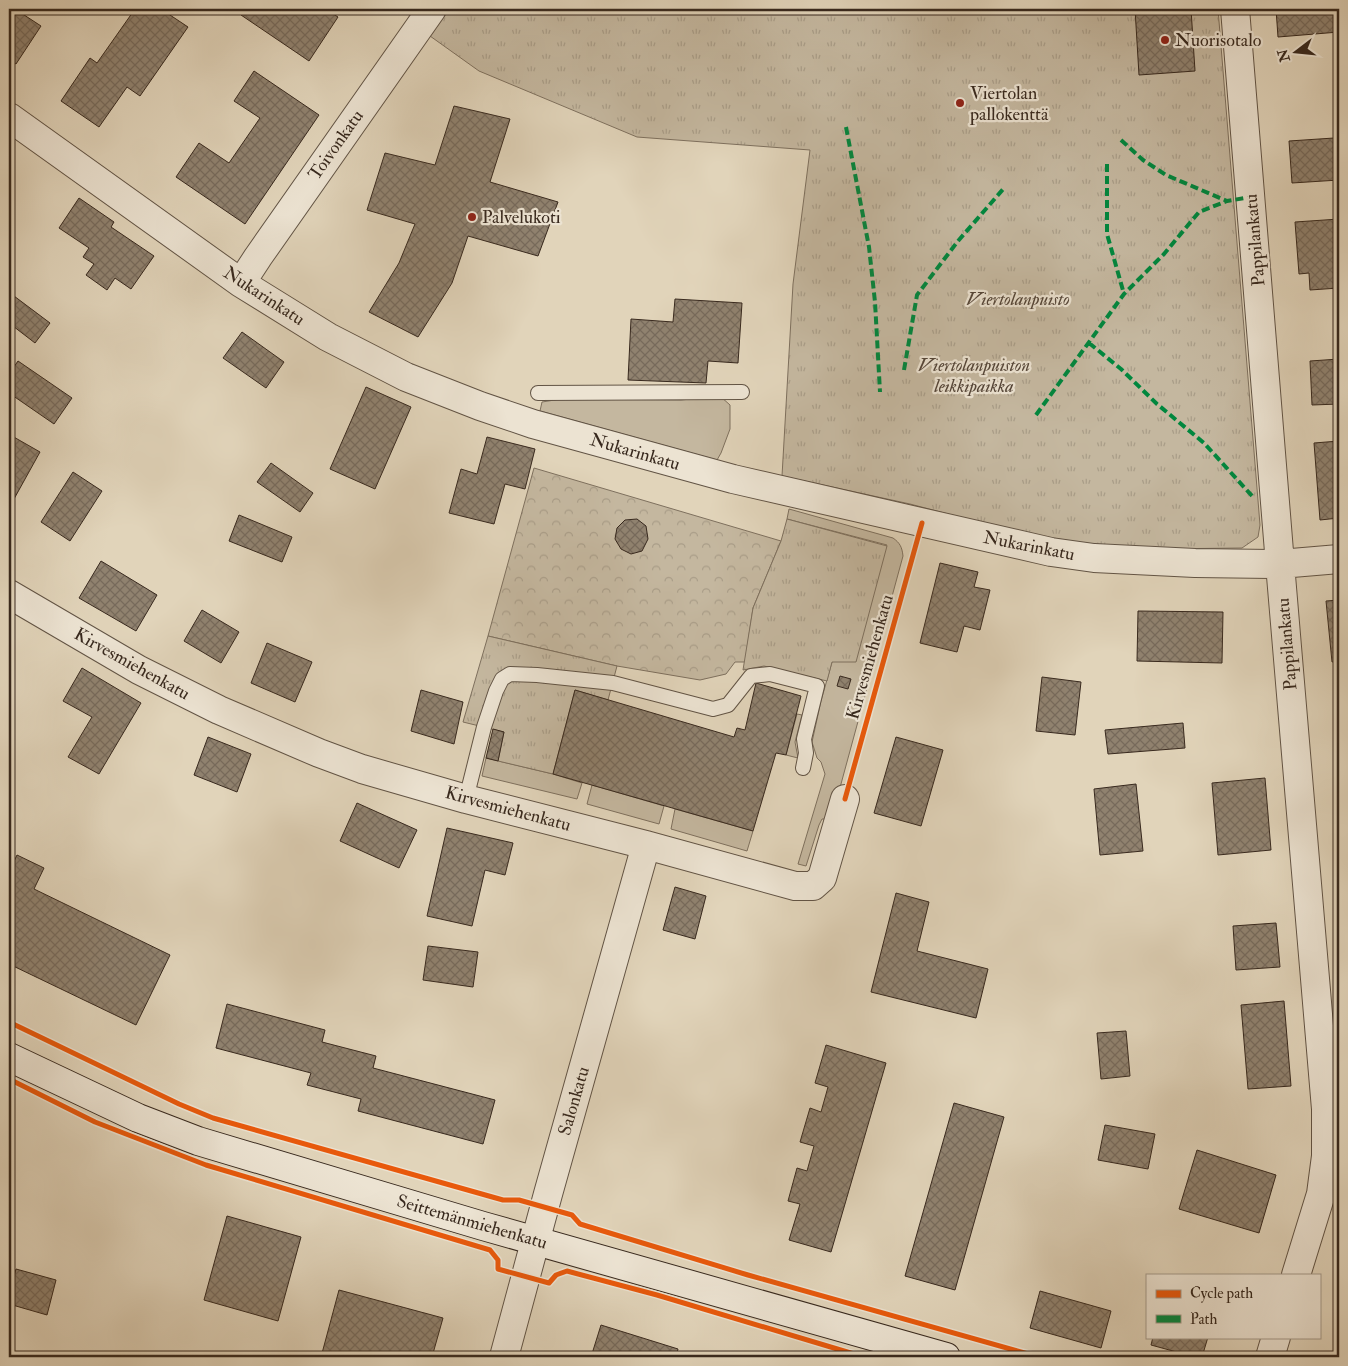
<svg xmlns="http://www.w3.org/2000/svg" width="1348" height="1366" font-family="'IM FELL Double Pica',serif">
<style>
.grass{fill:#c4b79f;stroke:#7e705e}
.forest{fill:url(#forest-crowns);stroke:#7e705e}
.park{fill:url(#park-tufts);stroke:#7e705e}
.building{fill:url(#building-cross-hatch);stroke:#38291e}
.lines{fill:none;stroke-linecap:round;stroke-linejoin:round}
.lane-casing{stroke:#625445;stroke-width:16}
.street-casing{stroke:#625445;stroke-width:30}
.secondary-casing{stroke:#38291e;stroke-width:30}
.lane{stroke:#ece3d2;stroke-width:14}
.street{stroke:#ece3d2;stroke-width:28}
.secondary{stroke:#ece3d2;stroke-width:28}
.quiet{stroke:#00873e;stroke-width:4;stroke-dasharray:8 4;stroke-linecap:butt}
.cycleway-casing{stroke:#ece3d2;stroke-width:8}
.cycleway{stroke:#e8590c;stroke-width:5}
.poi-dot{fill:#8f2418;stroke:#ece3d2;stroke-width:2}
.labels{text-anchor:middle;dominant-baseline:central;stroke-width:4.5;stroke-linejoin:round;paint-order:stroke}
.poi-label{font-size:18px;fill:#38291e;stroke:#ece3d2;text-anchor:start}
.street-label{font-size:18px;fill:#38291e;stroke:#ece3d2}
.park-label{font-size:18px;font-style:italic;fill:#544538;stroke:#ece3d2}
</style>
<defs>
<pattern id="forest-crowns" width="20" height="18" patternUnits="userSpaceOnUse" patternTransform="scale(1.25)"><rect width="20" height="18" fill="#c4b79f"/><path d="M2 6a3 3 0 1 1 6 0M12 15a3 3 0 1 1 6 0" fill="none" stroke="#a99d88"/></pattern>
<pattern id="park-tufts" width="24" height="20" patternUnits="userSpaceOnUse" patternTransform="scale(1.25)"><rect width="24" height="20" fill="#c4b79f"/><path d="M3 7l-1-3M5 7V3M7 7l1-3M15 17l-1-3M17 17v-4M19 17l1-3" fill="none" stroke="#a99d88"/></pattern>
<pattern id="building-cross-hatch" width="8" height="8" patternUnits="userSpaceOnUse" patternTransform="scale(1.25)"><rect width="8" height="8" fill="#90826f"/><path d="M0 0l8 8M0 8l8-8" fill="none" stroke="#776a5b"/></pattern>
</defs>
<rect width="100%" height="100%" fill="#e1d4ba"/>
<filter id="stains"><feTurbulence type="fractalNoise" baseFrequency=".004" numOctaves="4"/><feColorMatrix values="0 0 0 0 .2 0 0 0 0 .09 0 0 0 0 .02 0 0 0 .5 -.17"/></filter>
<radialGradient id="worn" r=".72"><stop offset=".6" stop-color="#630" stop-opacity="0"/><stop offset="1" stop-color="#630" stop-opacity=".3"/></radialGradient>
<!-- grass -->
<path class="grass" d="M720,396L730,405V429L721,453L717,460L540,411L542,402L561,399L681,400Z
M789,509L893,538C900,543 902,547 903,556L838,795L829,819H822L819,825L806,866L798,864L825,774L821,762L817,758L812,742L821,701L832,662L887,545L787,519Z
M797,714L802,715L795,742L798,758L786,755Z
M486,758L553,774L582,783L577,799L482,776Z
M592,785L664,806L659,824L587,804Z
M675,809L753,831L747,851L671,829Z"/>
<!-- forest -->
<path class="forest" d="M534,468L781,541L753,608L745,662H735L726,674L700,680L617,666L488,636Z"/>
<!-- park -->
<path class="park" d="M449,9H1218L1260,525L1258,537L1242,548L1154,549L1083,543L1017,532L910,504L782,476L793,284L810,150L637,137L479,71L430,36Z
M787,519L887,546L856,662H832L827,681L764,666L743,670L753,608L781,541Z
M488,636L617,666L608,700L575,690L553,774L498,761L504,732L463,722Z"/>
<!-- building -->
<path class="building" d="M9,9H15L41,26L16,64L9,60Z
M135,9H161L188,27L140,96L127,87L99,127L61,101L90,58L97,63Z
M246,9H326L338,17L309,61L241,15Z
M1135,9H1191L1195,71L1139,75Z
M1276,9H1338L1339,32L1278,37Z
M254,71L319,115L245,224L176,177L199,143L229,163L260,118L234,101Z
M454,106L510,119L490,182L558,202L538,256L468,236L452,283L418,337L369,312L399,263L415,224L367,210L385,153L435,165Z
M1334,138V154H1339V180L1292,183L1289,141Z
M79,198L114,222L111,227L154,256L131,289L115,278L107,290L86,275L94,264L83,257L89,248L59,228Z
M1339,219V288L1310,290L1309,273L1299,274L1295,222Z
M10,293L50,323L35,343L9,323V295Z
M675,299L742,303L738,363L708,361L706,383L628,380L631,319L673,322Z
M242,332L284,362L266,388L223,358Z
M1339,359V404L1312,405L1310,361Z
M18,361L72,398L54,424L9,393V374Z
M366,387L411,407L375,489L330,469Z
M12,436L40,452L9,508V442Z
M487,437L535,449L525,489L505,484L494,524L449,513L461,469L477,474Z
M1339,441V518L1320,520L1314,443Z
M271,463L313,493L300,512L257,482Z
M73,472L102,491L70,541L41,522Z
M239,515L292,537L282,562L229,541Z
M637,519L646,526L648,539L642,551L631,554L621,549L615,539L617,528L625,520Z
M101,561L157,595L136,631L79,598Z
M940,563L978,572L974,587L990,590L980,630L964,626L957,652L920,643Z
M1339,600V661L1332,662L1326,601Z
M202,610L239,632L221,663L184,641Z
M1138,611L1223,612L1222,663L1137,661Z
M267,643L312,662L295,702L251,683Z
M82,668L141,703L99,774L68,757L92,717L63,701Z
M840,676L851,679L848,689L837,686Z
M1042,677L1081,682L1075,735L1036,731Z
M756,683L801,696L786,755L776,753L753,831L553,774L575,690L734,737L737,728L745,730Z
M421,690L463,702L454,744L411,731Z
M1339,720V770L1334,721Z
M1183,723L1185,748L1108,754L1105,730Z
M493,729L504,732L498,761L486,758Z
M208,737L251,754L237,792L194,775Z
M896,737L943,750L921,826L874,813Z
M1265,778L1271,850L1218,855L1212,783Z
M1136,784L1143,851L1100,855L1094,789Z
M357,803L417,830L399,868L340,841Z
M447,828L513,843L505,875L485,870L472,926L427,916Z
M17,855L44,868L34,889L170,955L136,1025L9,964V872Z
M675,887L706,896L695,939L663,930Z
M896,893L929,902L917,951L988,969L976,1018L871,992Z
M1276,923L1280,967L1236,970L1233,926Z
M428,946L478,952L473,987L423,980Z
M1284,1001L1291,1086L1248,1089L1241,1005Z
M227,1004L325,1030L322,1042L376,1056L373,1068L495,1100L483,1144L358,1111L361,1099L307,1085L311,1073L216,1048Z
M1126,1031L1130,1076L1101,1079L1097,1033Z
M826,1045L886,1063L831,1252L789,1240L800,1204L788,1201L797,1168L807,1171L814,1146L800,1142L810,1108L821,1112L828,1087L815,1083Z
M954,1103L1004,1117L955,1290L905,1276Z
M1105,1125L1155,1134L1148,1169L1098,1160Z
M1197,1150L1276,1175L1259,1233L1179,1209Z
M227,1216L301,1237L278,1321L204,1300Z
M16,1269L56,1280L47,1315L9,1304V1294Z
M339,1290L443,1318L432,1357H396L375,1352L374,1357H321Z
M1040,1291L1111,1311L1101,1348L1030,1328Z
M601,1325L678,1349L676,1357H591Z
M1153,1337H1208L1202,1357H1195L1151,1345Z
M375,1352L396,1357H374Z"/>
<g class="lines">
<defs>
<path id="lane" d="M538,393L742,392
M466,799L484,727L496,691L502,679L510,674L537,675L613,683L713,709L728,705L751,676L770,674L817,686L804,739L806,753L803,768"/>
<path id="street" d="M1235,9L1280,564L1326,1109V1156L1321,1194L1296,1275
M9,117L241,283L328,337L406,377L480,406L533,424L733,479L1051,552L1094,558L1195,563L1280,564L1339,559
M241,283L258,257L432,9
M9,594L139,670L219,710L319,753L362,769L466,799L646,845L795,886H813L822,878L845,799
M504,1357L548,1194L646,845
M1270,1357L1276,1337"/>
<path id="secondary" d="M9,1057L138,1118L198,1141L483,1226L946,1357"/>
</defs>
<!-- lane casing -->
<use href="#lane" class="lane-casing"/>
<!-- street casing -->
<use href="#street" class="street-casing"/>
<!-- secondary casing -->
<use href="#secondary" class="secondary-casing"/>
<!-- lane -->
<use href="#lane" class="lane"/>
<!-- street -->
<use href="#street" class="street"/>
<!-- secondary -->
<use href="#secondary" class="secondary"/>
<!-- quiet -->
<path class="quiet" d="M846,127L869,247L875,302L880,392
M1121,140L1143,160L1166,175L1227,201L1251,197
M1107,164V234L1124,294
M1089,343L1121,369L1157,404L1204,443L1253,497
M904,370L917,295L958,241L1005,187
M1036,415L1124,294L1164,254L1199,212L1227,201"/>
<defs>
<path id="cycleway" d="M845,799L922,523
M9,1022L179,1104L213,1118L503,1200H519L572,1215L580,1224L748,1275L1039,1357
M9,1079L95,1122L206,1165L490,1250L498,1260V1269L549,1283L556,1275L567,1271L657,1295L864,1357"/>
</defs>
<!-- cycleway casing -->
<use href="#cycleway" class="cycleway-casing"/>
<!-- cycleway -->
<use href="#cycleway" class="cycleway"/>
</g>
<!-- markers -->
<g class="poi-dot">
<circle cx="1165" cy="40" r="5"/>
<circle cx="960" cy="103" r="5"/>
<circle cx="472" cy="217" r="5"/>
</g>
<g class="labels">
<!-- poi labels -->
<g class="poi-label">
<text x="1175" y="40">Nuorisotalo</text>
<text x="970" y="93">Viertolan<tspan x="970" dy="21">pallokenttä</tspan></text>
<text x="482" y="217">Palvelukoti</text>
</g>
<!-- street labels -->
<g class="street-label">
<text transform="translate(336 145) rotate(-55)">Toivonkatu</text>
<text transform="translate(1255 240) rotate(-95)">Pappilankatu</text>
<text transform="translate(264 296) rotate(33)">Nukarinkatu</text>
<text transform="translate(635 452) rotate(16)">Nukarinkatu</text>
<text transform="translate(1029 546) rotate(11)">Nukarinkatu</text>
<text transform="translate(1287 644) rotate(-95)">Pappilankatu</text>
<text transform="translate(870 657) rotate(-74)">Kirvesmiehenkatu</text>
<text transform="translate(132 664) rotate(29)">Kirvesmiehenkatu</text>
<text transform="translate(508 809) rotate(15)">Kirvesmiehenkatu</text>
<text transform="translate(574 1101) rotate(-74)">Salonkatu</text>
<text transform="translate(472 1222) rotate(16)">Seittemänmiehenkatu</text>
</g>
<!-- park labels -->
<g class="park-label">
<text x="1018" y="299">Viertolanpuisto</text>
<text x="974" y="365">Viertolanpuiston<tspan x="974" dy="21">leikkipaikka</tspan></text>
</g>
</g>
<!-- margin -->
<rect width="1348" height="1366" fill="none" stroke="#e1d4ba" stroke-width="30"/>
<rect x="10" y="10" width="1328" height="1346" fill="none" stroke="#38291e" stroke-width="2.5"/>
<rect x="15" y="15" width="1318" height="1336" fill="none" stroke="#38291e"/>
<!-- legend -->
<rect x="1146" y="1274" width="175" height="65" fill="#ece3d2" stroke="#a4998a"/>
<rect x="1156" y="1290" width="25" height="8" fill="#e8590c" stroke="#a4998a"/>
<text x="1190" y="1298" font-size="15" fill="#38291e">Cycle path</text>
<rect x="1156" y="1315" width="25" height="8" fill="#00873e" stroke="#a4998a"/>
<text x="1190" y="1324" font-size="15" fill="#38291e">Path</text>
<!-- north arrow -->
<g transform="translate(1296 52) rotate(254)" stroke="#ece3d2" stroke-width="4" paint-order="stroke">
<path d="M0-4L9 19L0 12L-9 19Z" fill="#38291e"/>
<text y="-8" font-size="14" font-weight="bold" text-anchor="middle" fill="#38291e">N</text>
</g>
<rect width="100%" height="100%" filter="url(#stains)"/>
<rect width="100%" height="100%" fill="url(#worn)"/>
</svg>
